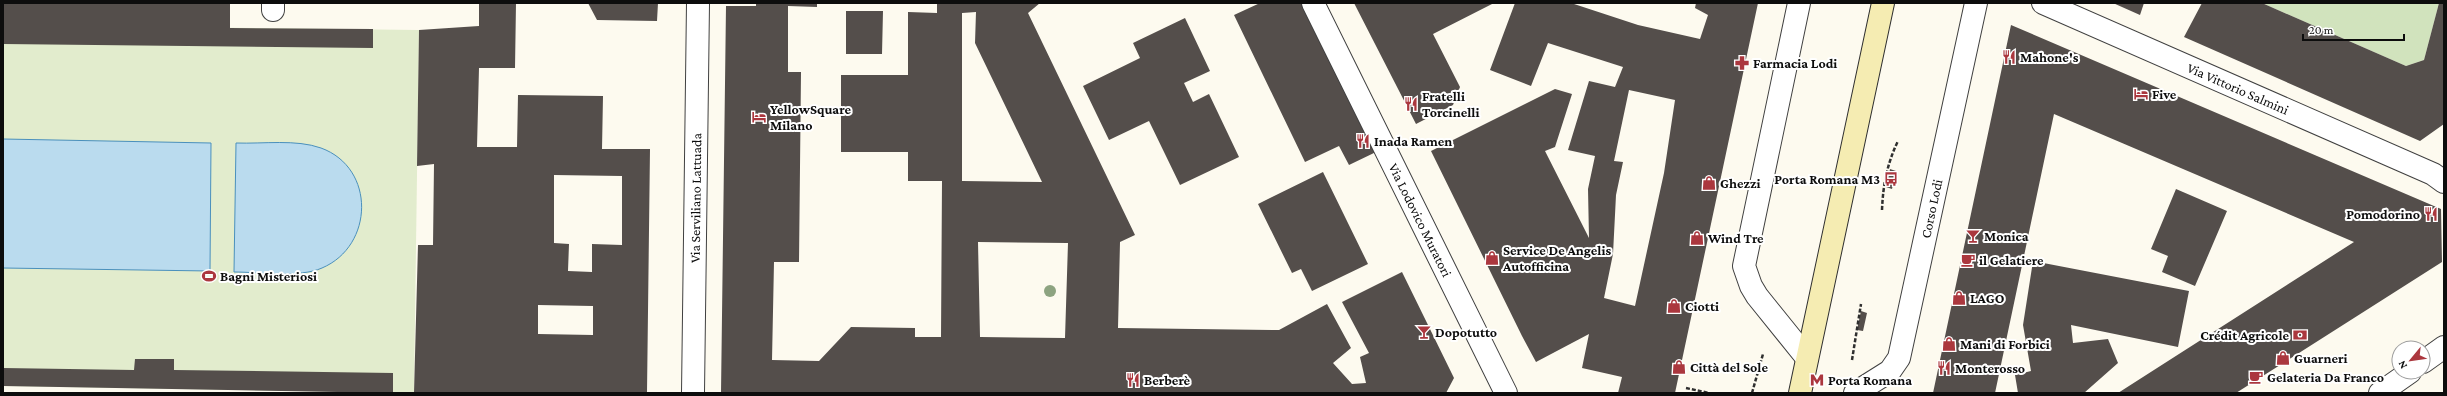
<svg xmlns="http://www.w3.org/2000/svg" width="2447" height="396" font-family="'Crimson Pro',serif">
<style>
.green{fill:#d1e3bd}
.pitch{fill:#e2eccd}
.water{fill:#badbee;stroke:#4a90bc}
.building{fill:#544e4b;fill-rule:evenodd}
.lines{fill:none;stroke-linecap:round;stroke-linejoin:round}
.street-casing{stroke:#404040;stroke-width:24}
.secondary-casing{stroke:#2f2f2f;stroke-width:24}
.path{stroke:#2f2f2f;stroke-width:2.5;stroke-dasharray:4 2;stroke-linecap:butt}
.street{stroke:#fff;stroke-width:22}
.secondary{stroke:#f5ecb2;stroke-width:22}
.tree{fill:#8da380}
.labels{text-anchor:middle;dominant-baseline:central;stroke-width:4;stroke-linejoin:round;paint-order:stroke}
.poi-label{font-size:14px;font-weight:bold;fill:#0d0d0d;stroke:#fff;text-anchor:start}
.street-label{font-size:14px;fill:#0d0d0d;stroke:#fff}
</style>
<rect width="100%" height="100%" fill="#fdfaef"/>
<!-- green -->
<path class="green" d="M2262,3H2439L2424,60L2406,66Z"/>
<!-- pitch -->
<path class="pitch" d="M3,25L419,30L414,393L3,386Z"/>
<!-- water -->
<path class="water" d="M3,139L211,143L210,271L3,268Z
M236,143C263,144 296,139 321,148C376,168 374,246 322,268C300,278 259,272 234,272Z"/>
<!-- building -->
<path class="building" d="M3,3H230V28L373,29V48L3,44Z
M479,3H516L515,68H479L477,147H517L518,95L603,96L602,149H650L647,393H414L418,245H433L434,164L417,166L419,30L479,26ZM554,175L622,176V245L592,244V272L568,271L569,244L554,243ZM538,305L593,306V335L538,334Z
M588,3H658L657,21L597,20Z
M756,3H817V7L788,6V72H801L799,262H774L772,360L819,361L851,327L915,328V337H941L942,181H908V152H841V75H908V12L937,13V3H1040L1028,13L1135,235L1120,242L1118,328L1279,330L1327,304L1351,348L1333,363L1352,384L1366,383L1360,357L1369,353L1342,302L1402,272L1454,378L1446,393H721L726,6H756ZM976,12L975,43L1042,182L962,181V13ZM978,242L1068,243L1065,338L980,337Z
M1260,3H1303L1376,152L1349,165L1339,146L1305,162L1234,15Z
M1354,3H1494L1433,34L1460,87L1453,105L1416,124Z
M1515,3H1571L1638,25L1700,39L1708,15L1695,8L1696,3H1758L1675,393H1618L1622,377L1582,368L1589,334L1536,362L1522,336L1431,151L1555,89L1572,94L1555,147L1545,151L1589,238L1588,189L1595,156L1568,150L1589,81L1615,87L1623,67L1548,43L1531,86L1490,70ZM1629,90L1675,100L1664,173L1635,306L1604,298L1613,254L1616,195L1623,162L1614,161Z
M2113,3H2144L2140,15Z
M2202,3H2262L2406,66L2424,60L2439,3H2444V124L2420,141L2184,37Z
M846,11H883L882,54H846Z
M1185,18L1210,71L1184,83L1193,102L1209,94L1239,157L1180,185L1149,121L1109,140L1083,86L1140,58L1133,43Z
M2011,25L2441,209L2442,262L2236,393H2118L2354,242L2054,114L1995,393H1933Z
M1890,169L1896,171L1892,189L1886,187Z
M1323,172L1368,264L1312,291L1301,269L1292,273L1258,204Z
M2176,189L2227,211L2195,286L2162,272L2168,256L2151,249Z
M2033,261L2189,291L2178,347L2071,325L2073,343L2108,339L2118,363L2084,393H2018L2015,375L2031,371L2023,325Z
M1861,311L1867,313L1863,331L1857,330Z
M135,359H174V370L393,373V393L3,386V368L134,370Z"/>
<g class="lines">
<defs>
<g id="street">
<path d="M273,3V10"/>
<path id="s1" d="M1313,3L1506,393"/>
<path d="M1799,3L1744,266L1751,286L1757,296L1807,358"/>
<path id="s2" d="M2043,3L2433,174L2444,182"/>
<path d="M2423,362L2444,347"/>
<path id="s3" d="M693,393L698,3"/>
<path id="s4" d="M1855,393L1890,371L1899,358L1976,3"/>
<path d="M2380,393L2410,372"/>
</g>
<path id="secondary" d="M1800,393L1883,3"/>
</defs>
<!-- street casing -->
<use href="#street" class="street-casing"/>
<!-- secondary casing -->
<use href="#secondary" class="secondary-casing"/>
<!-- path -->
<path class="path" d="M1882,210C1883,185 1887,164 1898,141
M1852,360L1861,304
M1686,388L1709,393
M1752,393L1763,354"/>
<!-- street -->
<use href="#street" class="street"/>
<!-- secondary -->
<use href="#secondary" class="secondary"/>
</g>
<!-- trees -->
<circle class="tree" cx="1050" cy="291" r="6"/>
<!-- icons -->
<defs>
<symbol id="restaurant-bare" viewBox="-9 -9 18 18"><path d="M-5-6h1v4h1v-4h1v4h1v-4h1v5L-1.5 .5V6h-2V.5L-5-1ZM5-6V6H3V1.5H1.5Q1.5-4 5-6Z" fill="#ab373e" stroke="#fff" stroke-width="2.5" paint-order="stroke"/></symbol>
<symbol id="pharmacy-bare" viewBox="-9 -9 18 18"><path d="M-2-6h4v4h4v4h-4v4h-4v-4h-4v-4h4Z" fill="#ab373e" stroke="#fff" stroke-width="2.5" paint-order="stroke"/></symbol>
<symbol id="hotel-bare" viewBox="-9 -9 18 18"><path d="M-6-4.5h1.5V1H6V5H4.5V3h-9V5H-6ZM-4 0a1.8 1.8 0 1 1 3.6 0ZM.5 0V-2.5h3Q6-2.5 6 0Z" fill="#ab373e" stroke="#fff" stroke-width="2.5" paint-order="stroke"/></symbol>
<symbol id="bus-bare" viewBox="-9 -9 18 18"><path d="M-5-6H5V4H4V6H2V4H-2V6H-4V4H-5ZM-3.5-4V0h7V-4ZM-3.5 1.2v1.5H-2V1.2ZM2 1.2v1.5H3.5V1.2Z" fill="#ab373e" stroke="#fff" stroke-width="2.5" paint-order="stroke"/></symbol>
<symbol id="shop-bare" viewBox="-9 -9 18 18"><path d="M-5-2.5h2.3a2.7 3.5 0 0 1 5.4 0H5L5.5 6h-11ZM-1.5-2.5h3a1.5 2.3 0 0 0-3 0Z" fill="#ab373e" stroke="#fff" stroke-width="2.5" paint-order="stroke"/></symbol>
<symbol id="bar-bare" viewBox="-9 -9 18 18"><path d="M-6-5H6L.8 .8V4.5H3.5V6h-7V4.5H-.8V.8Z" fill="#ab373e" stroke="#fff" stroke-width="2.5" paint-order="stroke"/></symbol>
<symbol id="cafe-bare" viewBox="-9 -9 18 18"><path d="M-5.5-4.5H6V0H3Q3 3.5 0 3.5H-2.5Q-5.5 3.5-5.5 0ZM3-3.2v2h1.7v-2ZM-6 4.5H4V6H-6Z" fill="#ab373e" stroke="#fff" stroke-width="2.5" paint-order="stroke"/></symbol>
<symbol id="stadium-bare" viewBox="-9 -9 18 18"><path d="M0-5a6.5 5 0 1 0 0 10a6.5 5 0 1 0 0-10ZM-3.5-1.8h7v3.6h-7Z" fill="#ab373e" stroke="#fff" stroke-width="2.5" paint-order="stroke"/></symbol>
<symbol id="bank-bare" viewBox="-9 -9 18 18"><path d="M-6-4H6V4H-6ZM0-2.3a2.3 2.3 0 1 0 0 4.6a2.3 2.3 0 1 0 0-4.6Z" fill="#ab373e" stroke="#fff" stroke-width="2.5" paint-order="stroke"/></symbol>
<symbol id="metro-bare" viewBox="-9 -9 18 18"><path d="M-5.5 5V-5H-3L0 0L3-5H5.5V5H3V-.5L0 4L-3-.5V5Z" fill="#ab373e" stroke="#fff" stroke-width="2.5" paint-order="stroke"/></symbol>
</defs>
<g fill-rule="evenodd">
<use href="#restaurant-bare" x="1999" y="47" width="20" height="20"/>
<use href="#pharmacy-bare" x="1732" y="53" width="20" height="20"/>
<use href="#hotel-bare" x="2131" y="84" width="20" height="20"/>
<use href="#restaurant-bare" x="1401" y="94" width="20" height="20"/>
<use href="#hotel-bare" x="749" y="107" width="20" height="20"/>
<use href="#restaurant-bare" x="1353" y="131" width="20" height="20"/>
<use href="#bus-bare" x="1881" y="169" width="20" height="20"/>
<use href="#shop-bare" x="1699" y="173" width="20" height="20"/>
<use href="#restaurant-bare" x="2421" y="204" width="20" height="20"/>
<use href="#bar-bare" x="1963" y="226" width="20" height="20"/>
<use href="#shop-bare" x="1687" y="228" width="20" height="20"/>
<use href="#shop-bare" x="1482" y="248" width="20" height="20"/>
<use href="#cafe-bare" x="1958" y="250" width="20" height="20"/>
<use href="#stadium-bare" x="199" y="266" width="20" height="20"/>
<use href="#shop-bare" x="1949" y="288" width="20" height="20"/>
<use href="#shop-bare" x="1664" y="296" width="20" height="20"/>
<use href="#bar-bare" x="1414" y="322" width="20" height="20"/>
<use href="#bank-bare" x="2290" y="325" width="20" height="20"/>
<use href="#shop-bare" x="1939" y="334" width="20" height="20"/>
<use href="#shop-bare" x="2273" y="348" width="20" height="20"/>
<use href="#shop-bare" x="1669" y="357" width="20" height="20"/>
<use href="#restaurant-bare" x="1934" y="358" width="20" height="20"/>
<use href="#cafe-bare" x="2246" y="367" width="20" height="20"/>
<use href="#restaurant-bare" x="1123" y="370" width="20" height="20"/>
<use href="#metro-bare" x="1807" y="370" width="20" height="20"/>
</g>
<g class="labels">
<!-- poi labels -->
<g class="poi-label">
<text x="2020" y="57">Mahone's</text>
<text x="1753" y="63">Farmacia Lodi</text>
<text x="2152" y="94">Five</text>
<text x="1422" y="96">Fratelli<tspan x="1422" dy="16">Torcinelli</tspan></text>
<text x="770" y="109">YellowSquare<tspan x="770" dy="16">Milano</tspan></text>
<text x="1374" y="141">Inada Ramen</text>
<text x="1880" y="179" text-anchor="end">Porta Romana M3</text>
<text x="1720" y="183">Ghezzi</text>
<text x="2420" y="214" text-anchor="end">Pomodorino</text>
<text x="1984" y="236">Monica</text>
<text x="1708" y="238">Wind Tre</text>
<text x="1503" y="250">Service De Angelis<tspan x="1503" dy="16">Autofficina</tspan></text>
<text x="1979" y="260">il Gelatiere</text>
<text x="220" y="276">Bagni Misteriosi</text>
<text x="1970" y="298">LAGO</text>
<text x="1685" y="306">Ciotti</text>
<text x="1435" y="332">Dopotutto</text>
<text x="2289" y="335" text-anchor="end">Crédit Agricole</text>
<text x="1960" y="344">Mani di Forbici</text>
<text x="2294" y="358">Guarneri</text>
<text x="1690" y="367">Città del Sole</text>
<text x="1955" y="368">Monterosso</text>
<text x="2267" y="377">Gelateria Da Franco</text>
<text x="1144" y="380">Berberè</text>
<text x="1828" y="380">Porta Romana</text>
</g>
<!-- street labels -->
<g class="street-label">
<text stroke="none"><textPath href="#s2" startOffset="213">Via Vittorio Salmini</textPath></text>
<text stroke="none"><textPath href="#s3" startOffset="195">Via Serviliano Lattuada</textPath></text>
<text stroke="none"><textPath href="#s4" startOffset="210">Corso Lodi</textPath></text>
<text stroke="none"><textPath href="#s1" startOffset="242">Via Lodovico Muratori</textPath></text>
</g>
</g>
<!-- border -->
<rect width="2447" height="396" fill="none" stroke="#0d0d0d" stroke-width="8"/>
<!-- north arrow -->
<g transform="translate(2411 360) rotate(241)"><circle r="19" fill="#ffffff" stroke="#9e9e9e"/>
<path d="M0-3L7 15L0 10L-7 15Z" fill="#ab373e"/>
<text y="-6" font-size="11" font-weight="bold" text-anchor="middle" fill="#0d0d0d">N</text>
</g>
<!-- scale -->
<path d="M2303 34v6h101v-6" fill="none" stroke="#0d0d0d" stroke-width="2"/>
<text x="2309" y="34" font-size="12" fill="#0d0d0d" stroke="#ffffff" stroke-width="3" paint-order="stroke">20 m</text>
</svg>
